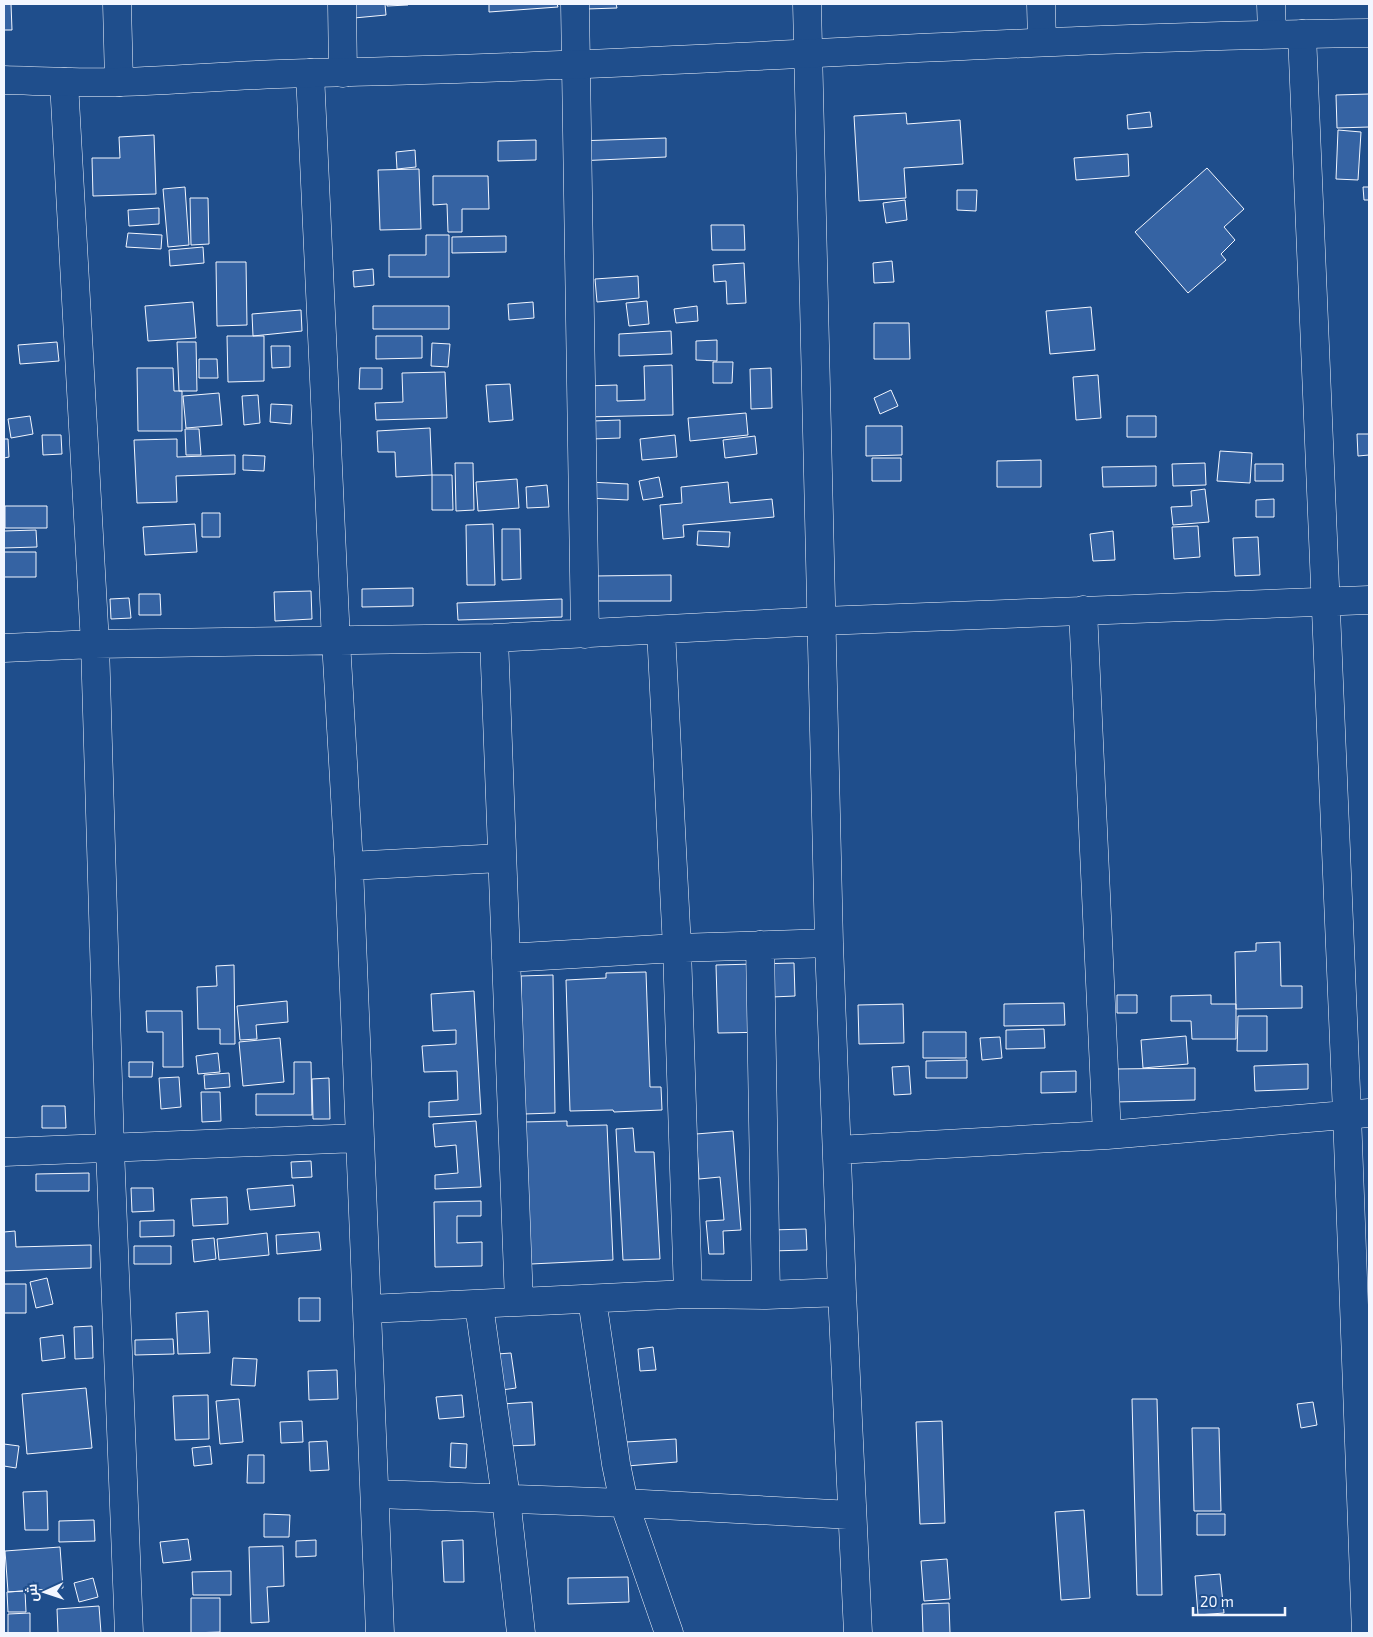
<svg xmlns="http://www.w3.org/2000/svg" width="1373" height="1637" font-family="'Exo 2',Cairo,sans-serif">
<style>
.building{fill:#3563a3;stroke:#f2f6ff}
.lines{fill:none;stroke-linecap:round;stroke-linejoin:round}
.minor-casing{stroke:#f2f6ff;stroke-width:29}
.secondary-casing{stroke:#f2f6ff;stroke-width:29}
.minor{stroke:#1f4e8c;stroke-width:28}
.secondary{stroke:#1f4e8c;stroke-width:28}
</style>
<rect width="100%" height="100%" fill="#1f4e8c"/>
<!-- building -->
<path class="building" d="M4,4H11L12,30H4Z
M354,4H385L386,15L354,18Z
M387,4H408V5L387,6Z
M489,4H557L558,7L489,12Z
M586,4H616L617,8L586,9Z
M1369,94V127L1337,128L1336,95Z
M1150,112L1152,127L1128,129L1127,115Z
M906,113L907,124L960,120L963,164L904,168L906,198L859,201L854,116Z
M1338,130L1361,132L1358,180L1336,179Z
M154,135L156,194L93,196L92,158H120L119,137Z
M666,138V157L577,161L576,141Z
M536,140V160L498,161V141Z
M415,150L416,167L397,169L396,152Z
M1128,154L1129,176L1076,180L1074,158Z
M1207,168L1244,209L1224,227L1235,240L1221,254L1226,260L1188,293L1135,232Z
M419,169L421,229L380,230L378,170Z
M433,176H488L489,209H462V232H448L447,204L433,205Z
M185,187L189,245L168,247L163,189Z
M1363,187H1369V200H1364Z
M957,190H977L976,211L957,210Z
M190,198H208L209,244L191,245Z
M905,200L907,220L886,223L883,203Z
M159,208V224L129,226L128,210Z
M711,225H744L745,250H712Z
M128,233L162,235L161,249L126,247Z
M426,235H449V277H389V255H426Z
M506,236V252L452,253V237Z
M203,247L204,263L170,266L169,250Z
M892,261L894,282L874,283L873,263Z
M216,262H246L247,325L217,326Z
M744,263L746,303L727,304L726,281L714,282L713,265Z
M373,269L374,285L354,287L353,271Z
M638,276L639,298L597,302L595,279Z
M647,301L649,324L629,326L626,303Z
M193,302L196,338L148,341L145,306Z
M533,302L534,318L509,320L508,304Z
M373,306H449V329H373Z
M697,306L698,321L676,323L674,309Z
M1091,307L1095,350L1050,354L1046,311Z
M301,310L302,331L253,336L252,314Z
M874,323H909L910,359H874Z
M671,331L672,354L619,356V334Z
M227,336H264V381L228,382Z
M376,336H422V358L376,359Z
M717,340V361L696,360V341Z
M57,342L59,361L20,364L18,345Z
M177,342H196L197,391H179Z
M432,343L450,344L448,367L431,366Z
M271,346H290V367L272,368Z
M199,359H217L218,378H199Z
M713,362H733L732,383H713Z
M672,365L673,415L586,417L585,386L617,385V401L645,400L644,366Z
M137,368H173L174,391H182V431H138Z
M360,368H382V389H359Z
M771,368L772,408L751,409L750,369Z
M445,372L447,418L376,420L375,403L403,402L402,373Z
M1098,375L1101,418L1076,420L1073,377Z
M510,384L513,420L489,422L486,385Z
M891,390L898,406L880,414L874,398Z
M219,393L222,425L186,428L183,396Z
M258,395L260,423L244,425L242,396Z
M271,404L292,405L291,424L270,422Z
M746,413L748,435L690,441L688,418Z
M30,416L33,434L11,438L8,419Z
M1127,416H1156V437H1127Z
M620,420V438L592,439V421Z
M866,426H902V455L866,456Z
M430,428L432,475L396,477L395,452H378L377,431Z
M185,429H199L201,455H186Z
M1357,434H1369V455L1358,456Z
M42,435H61L62,454L43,455Z
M675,435L677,457L642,460L640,439Z
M755,436L757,454L725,458L723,440Z
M4,439H8L9,457L4,458Z
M177,439V457L235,455V474L176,476L177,502L137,503L134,440Z
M1220,451L1252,453L1250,483L1217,481Z
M243,455L265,456L264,471L243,470Z
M872,458H901V481H872Z
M1041,460V487H997V461Z
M455,463H473L474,510L456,511Z
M1205,463L1206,485L1173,486L1172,464Z
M1255,464H1283V481H1255Z
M1156,466V486L1103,487L1102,467Z
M432,475H452L453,510H432Z
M659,477L663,497L643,500L639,481Z
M517,479L519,508L478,511L476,482Z
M589,482L628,484V500L588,498Z
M728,482L730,503L772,499L774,517L683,525L684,537L663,539L660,505L682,503L681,487Z
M547,485L549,507L527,508L526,487Z
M1205,489L1209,522L1173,525L1171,507L1192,506L1191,491Z
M1274,499V517H1256V500Z
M5,506H47V528H5Z
M202,513H220V537H202Z
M195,524L197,552L145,555L143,527Z
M493,524L495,585H467L466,525Z
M1198,526L1200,557L1174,559L1172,527Z
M502,529H520L521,579L502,580Z
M36,530L37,547L4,548V531Z
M698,531L730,532L729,547L697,545Z
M1113,531L1115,560L1093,561L1090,534Z
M1258,537L1260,575L1235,576L1233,538Z
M4,552H36V577H4Z
M671,575V601H593V576Z
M413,588V606L362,607V589Z
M311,591L312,619L275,621L274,592Z
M139,594H160L161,615H139Z
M129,598L131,618L111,619L110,599Z
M562,599V617L458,620L457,603Z
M1280,942L1281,986H1302V1008L1236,1009L1235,952L1256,951V943Z
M794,963L795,996L772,997L773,1032L718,1033L716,965Z
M234,965L235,1044H220V1029H198L197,987L217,986L216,966Z
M646,972L650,1087H661L662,1110L614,1112L613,1110L570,1111L566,980L606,978V973Z
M553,975L555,1113L524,1114L521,976Z
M474,991L481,1114L429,1117V1102L458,1100L457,1071L424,1072L422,1046L456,1044V1030L433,1031L431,994Z
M1117,995H1137V1013H1117Z
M1211,995V1004H1236V1039H1192L1191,1021H1171V996Z
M287,1001L288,1022L256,1025L257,1039L240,1040L237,1006Z
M1064,1003L1065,1025L1004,1026V1004Z
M903,1004L904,1043L859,1044L858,1005Z
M146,1011H182L183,1067H163V1032H147Z
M1238,1016H1267V1051H1237Z
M1044,1029L1045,1048L1006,1049V1030Z
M923,1032H966V1058H923Z
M1186,1036L1188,1064L1143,1068L1141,1040Z
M1000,1037L1002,1058L982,1060L980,1038Z
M280,1038L284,1082L243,1086L239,1042Z
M218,1053L220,1072L198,1074L196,1056Z
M967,1060V1078H926V1061Z
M129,1062H153L152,1077H129Z
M294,1062H311L312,1115H256V1094H294Z
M1308,1064V1089L1255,1091L1254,1066Z
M909,1066L911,1094L894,1095L892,1067Z
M1195,1068V1100L1116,1102L1115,1069Z
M1076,1071V1092L1041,1093V1072Z
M229,1073L230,1087L205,1089L204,1075Z
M179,1077L181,1107L161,1109L159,1078Z
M329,1078L330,1119H313L312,1079Z
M201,1092H220L221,1121L202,1122Z
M42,1106H65L66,1128H42Z
M476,1121L481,1187L435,1189V1175L458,1173L456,1145L435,1147L433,1124Z
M567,1121V1126L607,1125L613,1260L531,1264L524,1122Z
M633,1128L635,1152H654L660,1259L623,1260L616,1129Z
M733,1131L741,1230L723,1231L724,1254H709L706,1221L724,1220L720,1177L699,1179L696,1134Z
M311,1161L312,1177L292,1178L291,1162Z
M89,1173V1191H36V1174Z
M293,1185L295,1206L250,1210L247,1189Z
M131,1188H153L154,1211L132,1212Z
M227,1197L228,1224L193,1226L191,1199Z
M481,1201V1216H457V1243L482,1242V1266L435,1267L434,1202Z
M174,1220V1236L140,1237V1221Z
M806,1229L807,1250L771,1251V1230Z
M15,1231L16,1247L91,1245V1268L4,1271V1232Z
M319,1232L321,1250L277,1254L276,1235Z
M267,1233L269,1255L219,1260L217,1239Z
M214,1238L216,1259L194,1262L192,1240Z
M134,1246H171V1264H134Z
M47,1278L53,1304L36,1308L30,1282Z
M4,1284H26V1313H4Z
M299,1298H320V1321H299Z
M208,1311L210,1353L178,1354L176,1313Z
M92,1326L93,1358L75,1359L74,1327Z
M63,1335L65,1358L42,1361L40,1338Z
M173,1339L174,1354L135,1355V1340Z
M653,1347L656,1370L640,1371L638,1349Z
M511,1353L516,1388L502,1390L497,1354Z
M233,1358L257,1359L255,1386L231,1385Z
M337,1370L338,1399L309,1400L308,1371Z
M86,1388L92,1448L27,1454L22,1394Z
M208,1395L209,1439L175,1440L173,1396Z
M462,1395L464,1417L439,1419L436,1397Z
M239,1399L243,1442L220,1444L216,1401Z
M1132,1399H1157L1162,1595H1137Z
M532,1402L535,1445L505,1446L502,1404Z
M1313,1402L1317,1425L1301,1428L1297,1404Z
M302,1421L303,1442L281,1443L280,1422Z
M942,1421L945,1523L920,1524L916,1422Z
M1192,1428H1219L1221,1511H1194Z
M676,1439L677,1462L627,1466L626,1442Z
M327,1441L329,1470L310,1471L309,1442Z
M451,1443L467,1444L466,1468L450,1467Z
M4,1444L19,1446L16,1468L4,1466Z
M210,1446L212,1464L194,1466L192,1448Z
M248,1455H264V1483H247Z
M47,1491L48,1530H25L23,1492Z
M1084,1510L1090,1598L1061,1600L1055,1512Z
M264,1514L290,1515L289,1537H264Z
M1197,1514H1225V1535H1197Z
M94,1520L95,1541L59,1542V1521Z
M188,1539L191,1560L163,1563L160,1542Z
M316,1540V1556L296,1557V1541Z
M463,1540L464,1582H444L442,1541Z
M283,1546L284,1586L267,1587L269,1622L251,1623L249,1547Z
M60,1547L63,1588L8,1592L5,1551Z
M947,1559L950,1599L924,1601L921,1561Z
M231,1571V1595H193L192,1572Z
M1220,1574L1224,1613L1198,1615L1195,1576Z
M628,1577L629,1602L568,1604V1578Z
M93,1578L98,1597L79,1602L74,1583Z
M25,1591L26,1612H8L7,1592Z
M191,1598H220V1632L191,1633Z
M949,1603L950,1633H923L922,1604Z
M99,1606L101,1633H58L57,1609Z
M30,1613V1633H8V1614Z"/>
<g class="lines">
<defs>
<path id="minor" d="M117,4L119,82
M342,4L343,73
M575,4L585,634
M807,4L829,943L842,1292L858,1633
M1041,4L1042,42
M1271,4L1272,34
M1302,34L1347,1114L1366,1633
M310,73L336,641L349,866L380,1633
M64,82L95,644L110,1148L129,1633
M1083,610L1107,1135
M661,630L677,948L688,1294
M494,638L519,1302
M4,648L95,644L494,638L822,621L1369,600
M349,866L501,858
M760,945L766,1295
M506,958L677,948L829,943
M837,1150L1107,1135L1369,1113
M4,1152L359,1138
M592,1299L616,1464L624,1503L669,1633
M479,1305L506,1498L521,1633
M368,1309L688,1294L766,1295L842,1292
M376,1494L624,1503L852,1515"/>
<path id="secondary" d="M4,80C43,81 82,83 120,82C185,80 248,74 313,73C665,66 1017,37 1369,33"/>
</defs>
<!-- minor casing -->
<use href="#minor" class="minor-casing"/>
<!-- secondary casing -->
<use href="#secondary" class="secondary-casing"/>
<!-- minor -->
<use href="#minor" class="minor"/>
<!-- secondary -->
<use href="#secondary" class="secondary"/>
</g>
<!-- border -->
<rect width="1373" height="1637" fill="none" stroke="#f2f6ff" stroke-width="10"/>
<!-- north arrow -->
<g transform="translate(45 1592) rotate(267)" stroke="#1f4e8c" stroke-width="4" paint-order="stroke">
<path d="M0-4L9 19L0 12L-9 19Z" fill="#f2f6ff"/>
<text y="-8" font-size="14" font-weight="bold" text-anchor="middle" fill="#f2f6ff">ش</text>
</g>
<!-- scale -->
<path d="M1193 1607v8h92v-8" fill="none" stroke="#f2f6ff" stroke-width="2.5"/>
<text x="1200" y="1607" font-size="15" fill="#f2f6ff" stroke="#1f4e8c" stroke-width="4" paint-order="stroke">20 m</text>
</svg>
